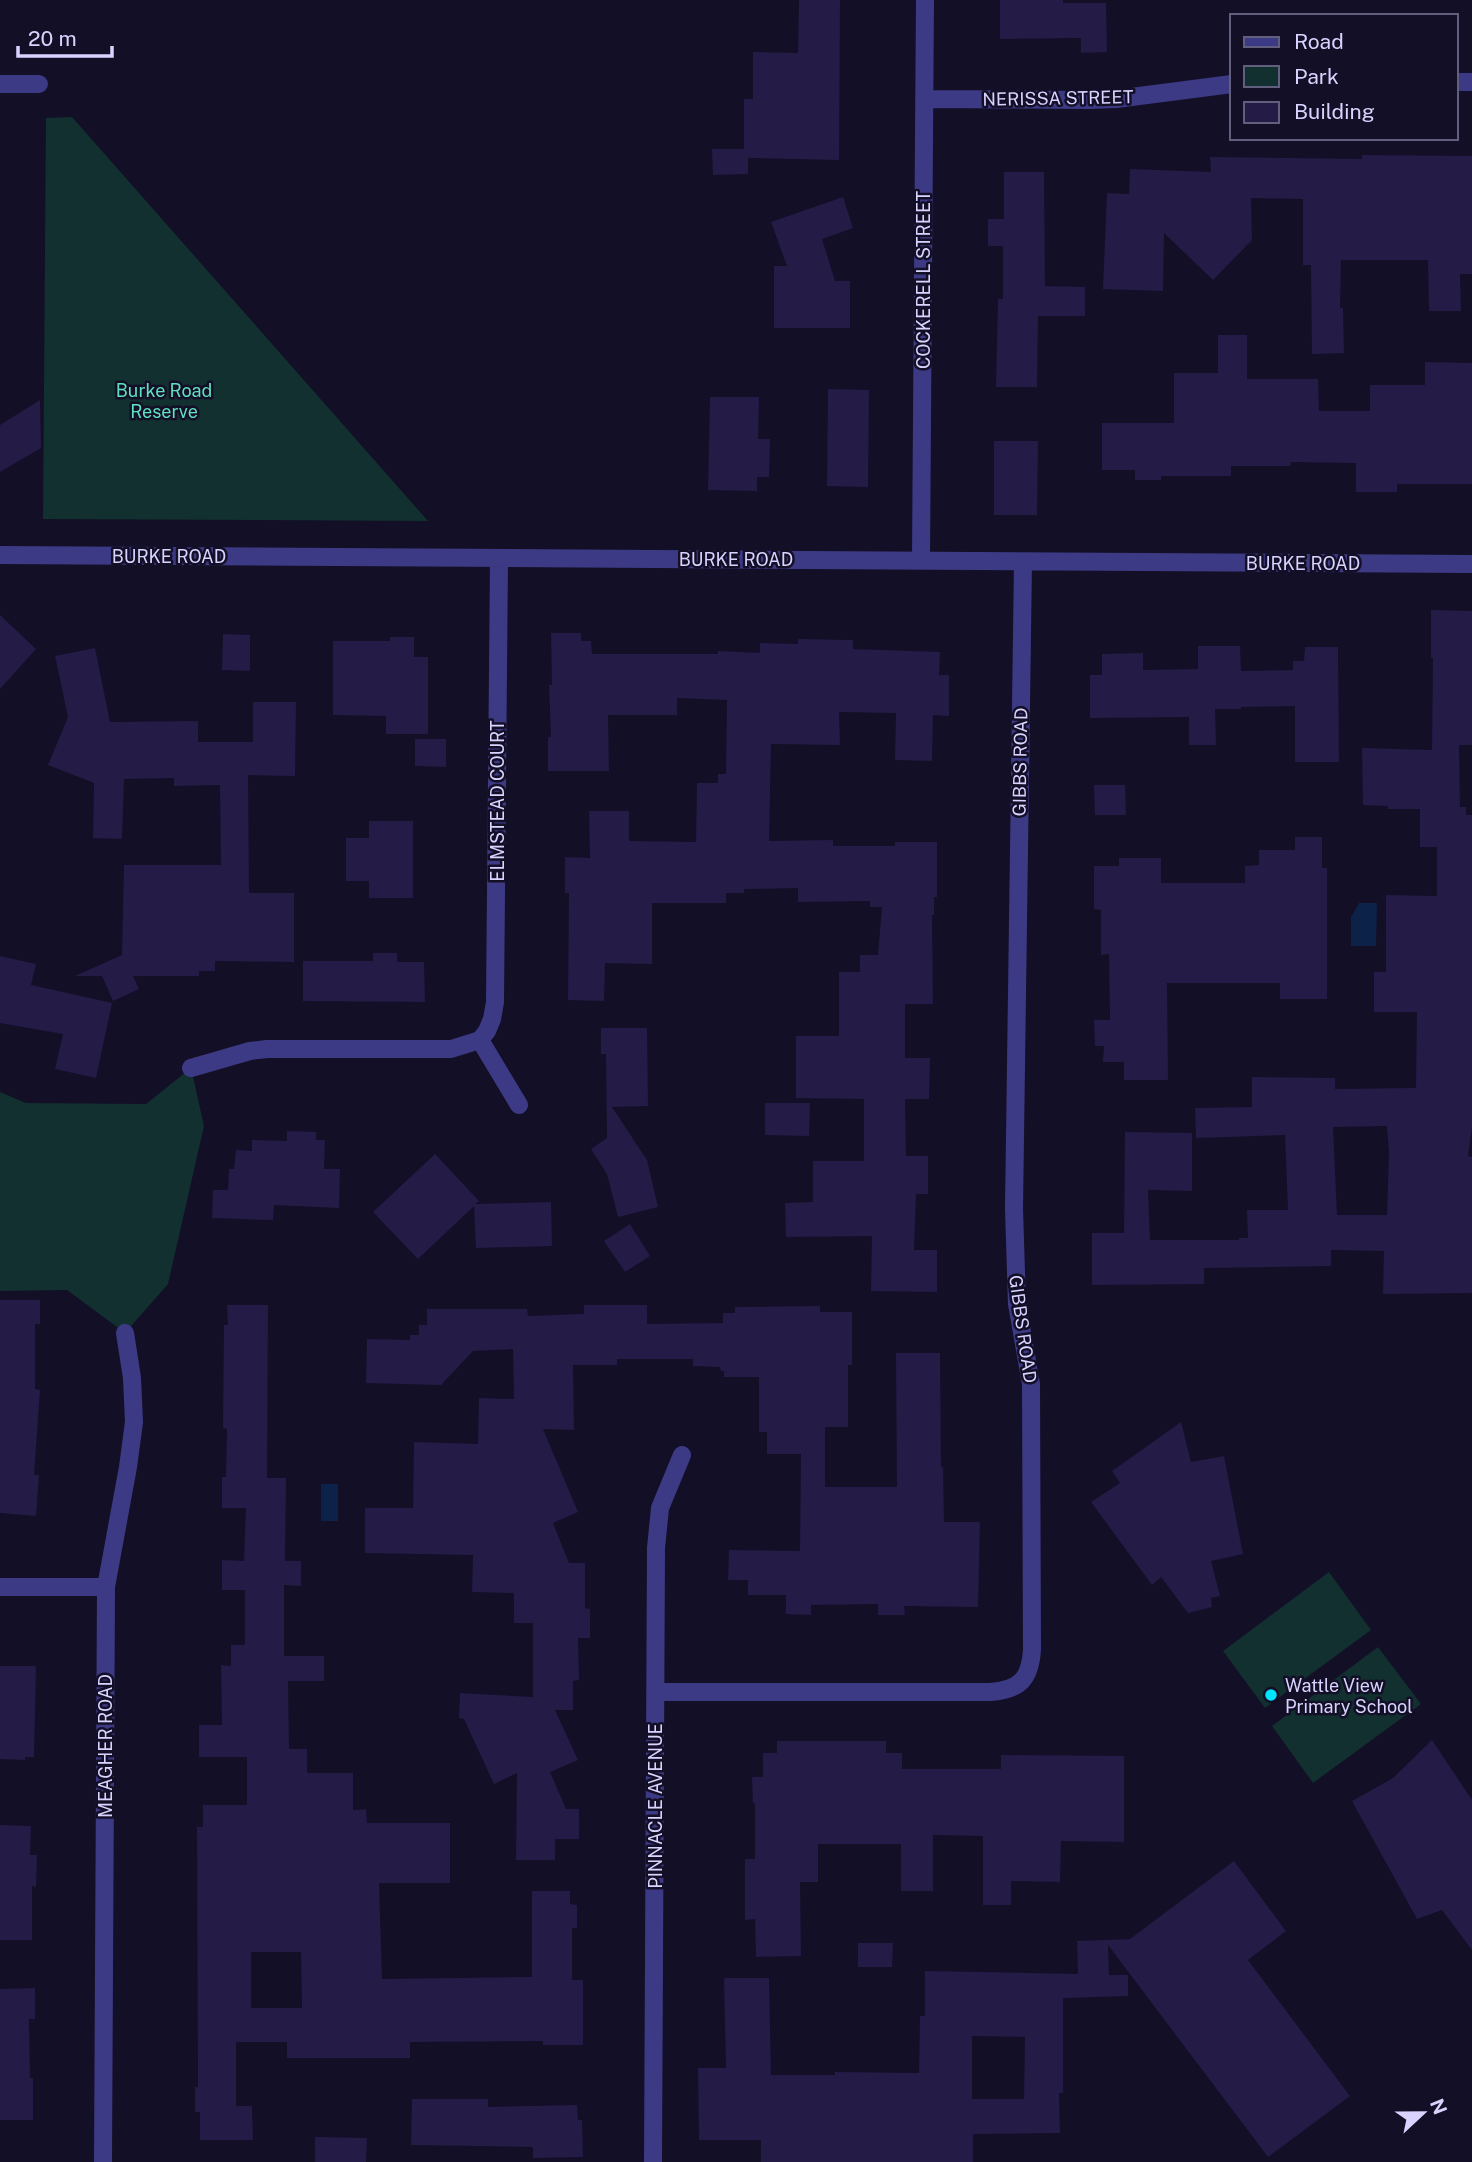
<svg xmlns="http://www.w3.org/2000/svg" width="1472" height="2162" font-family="'Public Sans',sans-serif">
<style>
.green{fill:#12302f}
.water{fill:#0c2248}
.building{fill:#241b47;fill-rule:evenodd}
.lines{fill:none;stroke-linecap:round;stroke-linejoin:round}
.minor{stroke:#3d3a85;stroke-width:18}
.poi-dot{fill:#00e5ff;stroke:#130f26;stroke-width:2.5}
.labels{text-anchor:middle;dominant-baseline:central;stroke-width:5;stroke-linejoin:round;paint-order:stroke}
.street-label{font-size:18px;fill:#d9d4ff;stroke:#130f26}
.park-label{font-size:18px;fill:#5fe0c0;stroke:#130f26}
.poi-label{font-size:18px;fill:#d9d4ff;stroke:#130f26;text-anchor:start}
</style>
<rect width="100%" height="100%" fill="#130f26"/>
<!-- green -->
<path class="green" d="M72,117L428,521L43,519L46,118Z
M191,1068L204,1126L168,1284L125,1333L67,1290L0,1291V1092L26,1103L146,1104Z
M1329,1572L1371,1630L1265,1708L1223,1651Z
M1378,1647L1421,1704L1313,1783L1272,1726Z"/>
<!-- water -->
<path class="water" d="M1359,903H1377L1376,946H1351V917Z
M321,1484H338V1521H321Z"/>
<!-- building -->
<path class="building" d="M799,0H840L839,160L748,158V174L713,175L712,149H744V99H753V52L798,53Z
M1000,0H1063V3H1106L1107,52L1081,53V38L1000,39Z
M1362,155L1472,156V274H1460L1461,311H1429L1428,260H1341L1340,308H1343L1344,353L1312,354L1311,265H1303V199L1251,198L1252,240L1213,280L1164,233L1163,291L1103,289L1107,193L1129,194L1130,169L1211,172L1210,157L1362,159Z
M1004,172H1044L1045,286L1085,287V316H1038L1037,387H996L998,299H1003V246H988V219H1004Z
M843,197L853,228L822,239L835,281H850V328H774V266H787L771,222Z
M1218,335H1247V379H1318L1319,411H1370V385H1425V362L1472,363V484H1397V492H1356V463L1291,462L1290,466H1231V476H1161V480H1135V470H1102V423H1174V373H1218Z
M828,389L869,390L868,487L827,486Z
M710,397H759L758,439H770L769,477H757V491L708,490Z
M40,400L41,448L0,472V425Z
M994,441H1038L1037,515H994Z
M1431,610L1472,611V745H1459L1460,807H1466V815H1472V1127L1468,1156L1472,1157V1293L1383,1294L1384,1251L1331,1250V1266L1204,1268V1284L1092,1285V1233H1124L1125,1132L1192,1133V1191L1148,1190L1150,1240H1239V1238H1248L1247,1210H1288L1285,1135L1196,1138L1195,1108L1252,1107V1077L1335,1078V1089L1416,1088L1417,1012H1374V972H1386V895L1437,896V847H1420V809H1388V806L1363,805L1362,748L1432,750L1433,658H1431ZM1387,1126L1389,1153L1387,1215H1337L1333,1127Z
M0,615L36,649L0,689Z
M551,633H581V641H591L592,654H718V651L760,653V643L798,644V639L853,640V649L940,652L939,675H949V716L933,715L932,761L895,760L896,713L839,712L840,745L771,744L769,841L833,840V846H895V842H937V897H934V915H932L933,1004H905V1058H930L929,1099H905L906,1156H928V1194H916L914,1250H937V1292L871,1291L872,1236L786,1237L785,1203L813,1202V1161H864V1099L796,1098V1036H839V972H860V955H878L882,907H870V901L798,902V888L744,889V893H726V903H652V964L605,963L604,1001L568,1000L569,893H565V857L590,858L589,811H629V841L696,842L697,783H718V774H726L727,700L677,698V715H608L609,771H548V737H551L549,685H552Z
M223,634L250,635V671L222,670Z
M390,637H414V657H428V734H386V716L333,715V641H390Z
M1198,646H1240L1241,671L1293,670V661H1304L1305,647H1338L1339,762H1295V706L1241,707V709H1215L1216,745H1189V717L1090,718V675H1102V654L1143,653V670L1198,669Z
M95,648L110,722L198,721V742H253V702H296L295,776L248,775L249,893H294V962L215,961V971H199V976H133L139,989L113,1001L102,976H75L122,955L124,865H221L220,785L174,786V778L124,779L122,839L93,838L94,783L48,765L68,717L55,656Z
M415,739H446V767L415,766Z
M1094,785H1125L1126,815H1095Z
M369,821H413V898H369V881H346V838H369Z
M1295,837H1322V868H1327V999H1280V983H1167L1168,1080H1124V1062H1103L1104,1046H1095L1094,1020H1110L1109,954L1101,955V910L1094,909V866H1119V858H1161V883H1245V866L1259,865V850H1295Z
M373,953H397V962H424L425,1002L303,1001V961H373Z
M0,956L36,964L31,985L112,1003L96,1078L55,1069L63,1034L0,1023Z
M601,1028H647L648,1106L612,1107L647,1160L658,1207L618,1217L607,1174L591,1149L607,1138L606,1054H601Z
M765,1103H810L809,1136L765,1135Z
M287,1131L316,1132V1140H325L324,1169H340L339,1208L274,1205L273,1220L212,1218L213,1190H228L229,1169H234L236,1150L252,1151V1140L287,1141Z
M435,1154L479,1201L475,1204L551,1202L552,1246L476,1248L474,1206L418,1259L373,1212Z
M630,1224L650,1256L625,1272L604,1241Z
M0,1300H40V1324H35V1389L40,1390L34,1475H39L36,1516L0,1513Z
M227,1305H268L267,1478H286L285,1561H301V1586L284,1585V1656H324V1681H288L289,1749H307V1773H353V1810L366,1809L367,1823H450V1883H379L382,1979L532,1977V1891H570V1904L577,1905V1928H572V1980H583V2045H543V2041L410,2042V2058H287V2042H236V2106H252L253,2140H200V2112H195V2087H198L197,1827H203V1805H247V1757H199V1725H222L221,1665L231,1666V1645H245V1590H222V1560L244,1561L246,1508H222V1477H226L227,1429L223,1428L224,1325H228ZM251,1952H301L302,2008H251Z
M584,1305H647V1324L723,1323V1313H735V1307L820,1306V1312H852V1365H848V1427H825V1487H897L896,1353H940L941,1467H943L944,1522H980L978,1607L904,1606L905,1615H878V1604L811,1605V1615L786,1614V1595H748V1580H728L729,1550L800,1551L801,1454H767V1432H759V1377H724V1371H721L720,1367L693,1366V1359H617V1365H573L574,1430L543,1429L578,1512L553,1523L569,1563H585V1608L590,1609V1638H578L579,1680L573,1681V1710H555L578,1760L550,1772L566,1809H579V1839H555V1860H516L517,1773L494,1784L464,1719L459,1718L460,1693L533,1697V1623H514V1593L472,1592L473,1555L365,1553V1508H413L414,1442L478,1444L479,1398L514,1399L513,1349L473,1351L441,1385L366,1383L367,1339L410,1340V1335H419V1325H427V1309H527L528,1316L584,1314Z
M1181,1422L1191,1462L1224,1456L1243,1554L1211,1561L1220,1596L1211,1598L1212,1607L1188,1613L1161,1577L1152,1585L1091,1502L1120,1483L1112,1471Z
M0,1666H36L34,1757H25V1760L0,1759Z
M1432,1740L1472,1800V1950L1442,1910L1417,1919L1352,1801L1393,1778Z
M777,1741H886V1753H902V1769H1001V1755L1124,1756V1842L1061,1841L1060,1882L1011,1881V1905H983V1836L933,1835V1891H901V1844H818V1882H800L801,1956L756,1957L755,1919L745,1920V1859H755V1803H753L752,1777H763V1753H777Z
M0,1825L31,1826L30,1855H37L36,1887L32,1886V1940H0Z
M1234,1861L1286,1931L1248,1960L1350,2096L1268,2157L1108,1945L1109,1975H1128V1996L1063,1998V2093H1059L1060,2133L973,2134V2162H761V2140H699L698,2068H726L724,1978H769L771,2075H835V2072L919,2073L920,2016H925V1971L1078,1974L1077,1941L1130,1939ZM972,2036L1025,2037L1024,2099H972Z
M858,1943H893L892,1967H858Z
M35,1988V2019H29L30,2078H33V2120H0V1989Z
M412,2099H488V2107L577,2105L578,2120H582L583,2157L533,2158V2147L411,2145Z
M315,2137L367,2138L366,2162H315Z"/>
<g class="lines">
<!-- minor -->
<path class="minor" d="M1456,82H1472
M0,84H39
M924,99L1089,100L1116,99L1232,84
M0,555L1472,564
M921,559L925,0
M480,1040L519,1105
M191,1068L250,1051L267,1049H451L480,1040L487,1031L492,1019L495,1002L499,558
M0,1587H106
M656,1692H990C1020,1690 1030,1679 1032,1650L1031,1384L1017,1304L1014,1209L1023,562
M103,2162L106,1587L128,1467L134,1422L132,1378L125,1333
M653,2162L656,1548L660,1508L682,1455"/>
</g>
<!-- markers -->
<circle class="poi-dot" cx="1271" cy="1695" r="7"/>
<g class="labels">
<!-- street labels -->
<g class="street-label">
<text transform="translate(1058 98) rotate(-1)">NERISSA STREET</text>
<text transform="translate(923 280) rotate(-90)">COCKERELL STREET</text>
<text x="169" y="556">BURKE ROAD</text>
<text x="736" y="559">BURKE ROAD</text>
<text x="1303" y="563">BURKE ROAD</text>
<text transform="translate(1020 762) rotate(-89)">GIBBS ROAD</text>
<text transform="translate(497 801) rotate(-90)">ELMSTEAD COURT</text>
<text transform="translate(1023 1329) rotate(82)">GIBBS ROAD</text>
<text transform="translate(105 1746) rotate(-90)">MEAGHER ROAD</text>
<text transform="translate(655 1806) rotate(-90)">PINNACLE AVENUE</text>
</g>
<!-- park labels -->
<g class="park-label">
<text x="164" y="390">Burke Road<tspan x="164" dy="21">Reserve</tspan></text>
</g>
<!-- poi labels -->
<g class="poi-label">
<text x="1285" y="1685">Wattle View<tspan x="1285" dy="21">Primary School</tspan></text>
</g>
</g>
<!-- legend -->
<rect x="1230" y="14" width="228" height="126" fill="#130f26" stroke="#625e7d" stroke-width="2"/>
<rect x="1244" y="37" width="35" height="10" fill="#3d3a85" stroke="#625e7d" stroke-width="2"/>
<text x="1294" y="49" font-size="21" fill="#d9d4ff">Road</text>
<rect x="1244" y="66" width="35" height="21" fill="#12302f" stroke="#625e7d" stroke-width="2"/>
<text x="1294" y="84" font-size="21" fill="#d9d4ff">Park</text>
<rect x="1244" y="102" width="35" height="21" fill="#241b47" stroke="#625e7d" stroke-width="2"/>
<text x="1294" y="119" font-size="21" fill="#d9d4ff">Building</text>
<!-- north arrow -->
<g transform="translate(1423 2113) rotate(68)" stroke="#130f26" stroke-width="5" paint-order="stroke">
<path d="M0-5L12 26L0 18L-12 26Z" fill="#d9d4ff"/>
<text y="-10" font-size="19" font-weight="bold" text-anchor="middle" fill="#d9d4ff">N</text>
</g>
<!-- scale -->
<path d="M18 46v10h94v-10" fill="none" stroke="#d9d4ff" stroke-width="3.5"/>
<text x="28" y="46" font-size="21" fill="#d9d4ff" stroke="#130f26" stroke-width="5" paint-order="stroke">20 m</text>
</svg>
